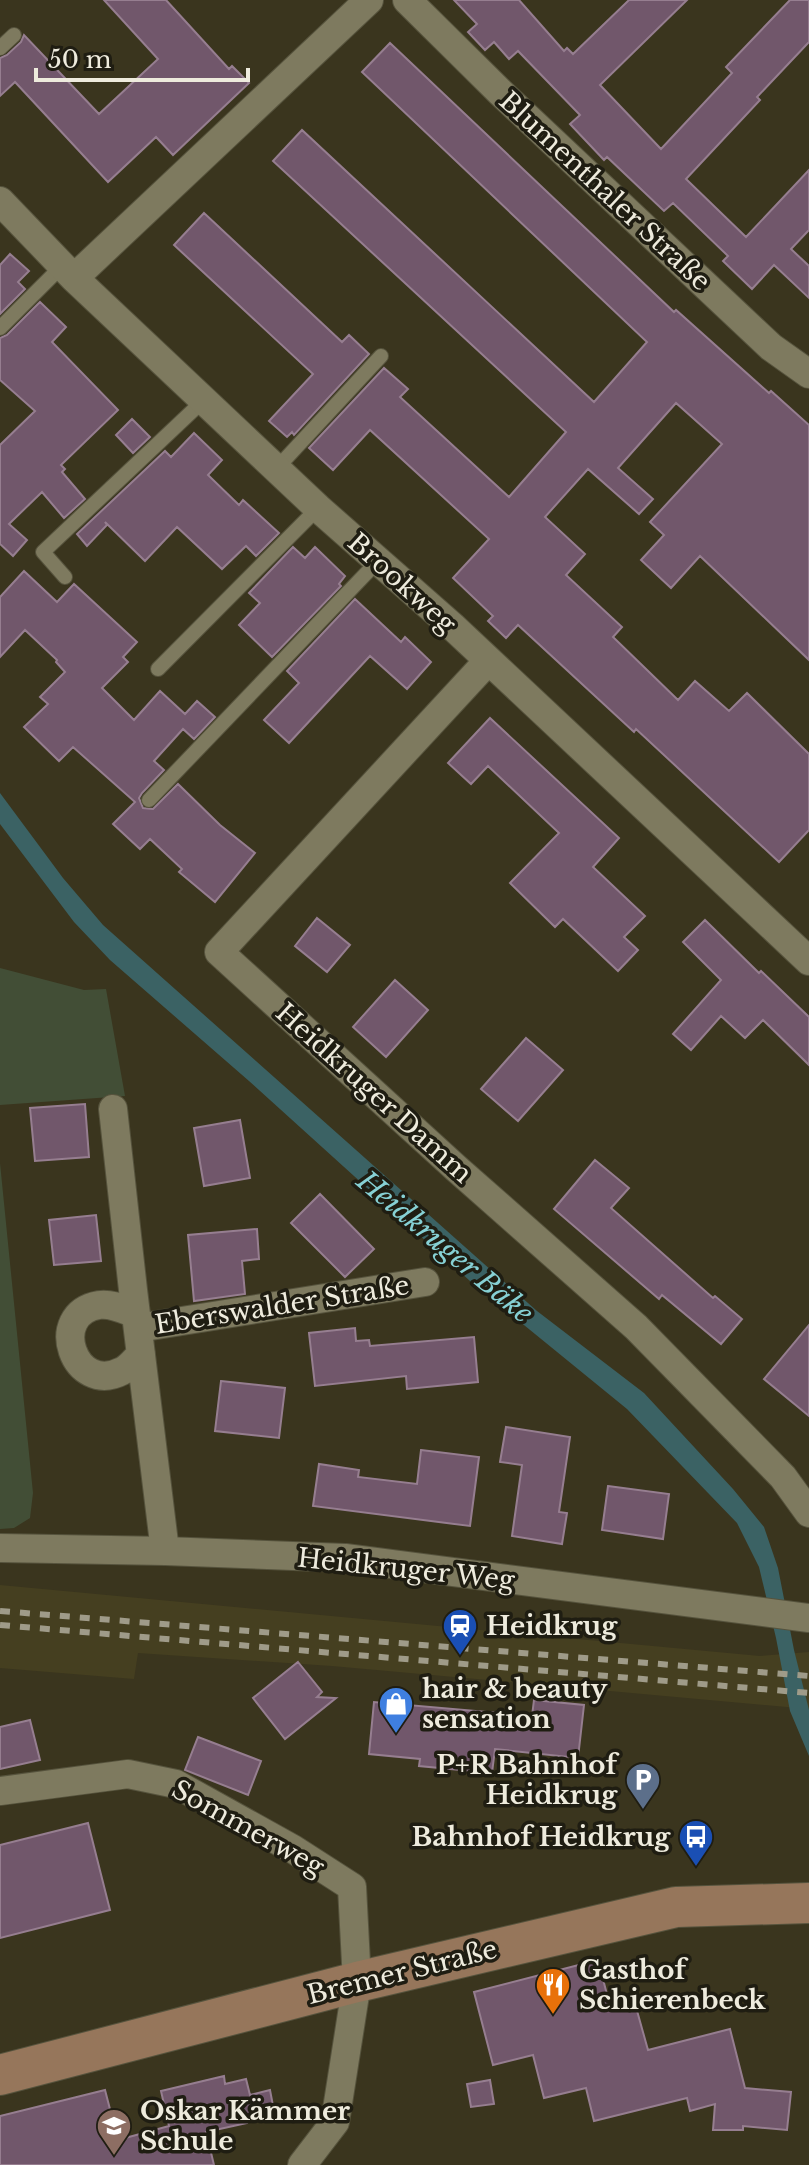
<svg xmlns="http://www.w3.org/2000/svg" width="809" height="2165" font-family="'Libre Baskerville',serif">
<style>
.built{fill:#453f20}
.green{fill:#424e36}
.water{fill:#3b6264}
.building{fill:#71576b;stroke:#967e90;stroke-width:2}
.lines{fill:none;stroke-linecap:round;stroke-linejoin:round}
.lane-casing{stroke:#56533d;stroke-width:16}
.street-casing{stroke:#56533d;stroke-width:30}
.secondary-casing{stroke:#56533d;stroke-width:42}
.lane{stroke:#7e7a5f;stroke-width:14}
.street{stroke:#7e7a5f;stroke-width:28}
.secondary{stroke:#96765b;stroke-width:40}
.rail{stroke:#9f9b89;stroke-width:6;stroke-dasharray:10 10;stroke-linecap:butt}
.labels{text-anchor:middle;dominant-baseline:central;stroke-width:7;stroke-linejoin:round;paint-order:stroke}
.street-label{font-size:26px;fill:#eeebdd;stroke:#1f1d12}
.poi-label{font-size:26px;font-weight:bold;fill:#eeebdd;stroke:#1f1d12;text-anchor:start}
.water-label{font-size:28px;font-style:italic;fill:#86d0d4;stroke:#1f1d12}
</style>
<rect width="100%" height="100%" fill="#3a351e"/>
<!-- built -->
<path class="built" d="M0,1585L760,1656L809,1652V1709L332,1666L138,1653L134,1679L0,1668Z"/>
<!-- green -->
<path class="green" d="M0,968L84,990L106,989L125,1096L0,1105Z
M0,1163L33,1493L30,1518L14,1528L0,1529Z"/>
<!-- water -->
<path class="water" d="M0,793L63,878L103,925L537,1311L644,1393L733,1489L764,1527L778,1568L794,1650L809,1710V1756L790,1711L776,1638L759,1567L737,1523L627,1409L470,1281L249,1081L110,960L74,922L0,824Z"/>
<!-- building -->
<path class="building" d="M104,0H166L229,69L232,66L249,83L173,155L156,137L108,182L15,82L0,96V58L7,55L21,42L24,35L99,114L158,59Z
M454,0H519L564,51L567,48L573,54L629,0H687L600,85L661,149L732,73L726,67L790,0H809V42L757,97L760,100L686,179L746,237L809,170V230L791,249L809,266V298L774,265L752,289L723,261L728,256L673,203L664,211L607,157L604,160L570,124L580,115L518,51L509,59L494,42L485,50L468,32L477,24Z
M390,43L674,312L676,310L769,393L771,391L809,425V660L700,556L671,588L641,560L664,535L650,522L722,444L676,403L618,468L653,499L639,514L588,469L545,517L585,554L566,575L622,627L613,637L678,700L695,681L729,711L747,693L809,754V830L779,862L636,729L634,732L518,625L506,638L488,621L493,616L453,578L489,539L370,430L333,470L309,448L384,368L408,389L400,397L509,497L566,432L273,161L302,130L594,402L647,342L362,72Z
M204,213L342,342L349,335L369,354L294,435L292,432L287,437L269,421L313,374L174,245Z
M10,254L29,271L18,282L25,289L0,314V265Z
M40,302L66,327L52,342L118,410L61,465L65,469L62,472L85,499L64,518L42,492L9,524L27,540L13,556L0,544V445L35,411L0,380V338L7,335Z
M132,419L150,437L133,453L116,435Z
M194,433L222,460L208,475L239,505L243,500L279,533L256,556L246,546L222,569L177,527L145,561L105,522L107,525L87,546L77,534L165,451L171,457Z
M293,547L305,558L315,547L345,576L339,584L341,586L272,657L239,625L260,603L249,593Z
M24,571L57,602L74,584L137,642L123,657L128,662L102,688L134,720L160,691L185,714L197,701L215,717L194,739L183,729L154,761L164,770L142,793L139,798L143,808L153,809L178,784L220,825L255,853L215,902L179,872L182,869L150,839L140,849L113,824L135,802L73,747L59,761L24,727L48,704L40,697L65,672L56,662L57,660L25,630L0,657V597Z
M355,599L401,642L405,637L431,662L407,689L370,656L289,743L264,720L299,683L287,671Z
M490,718L619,838L593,867L645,916L624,937L638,950L618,971L563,919L555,927L510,883L559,833L488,766L471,784L448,763Z
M317,918L350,945L327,972L295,946Z
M705,920L759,973L761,971L809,1017V1065L763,1020L745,1038L721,1016L691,1050L673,1034L721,980L683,942Z
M395,980L428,1010L386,1057L353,1027Z
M526,1038L563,1070L518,1121L481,1089Z
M85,1104L89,1157L35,1161L30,1108Z
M240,1120L250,1178L204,1186L194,1128Z
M595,1160L629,1188L611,1208L713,1298L715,1296L742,1319L721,1344L662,1295L659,1299L554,1209Z
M320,1194L374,1249L345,1277L291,1223Z
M96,1215L101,1261L54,1265L49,1220Z
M257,1229L259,1259L242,1261L245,1294L194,1301L188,1235Z
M809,1325V1416L764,1379Z
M355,1328L356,1341L369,1340L370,1346L474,1337L478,1382L407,1389L406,1376L315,1386L309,1333Z
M221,1381L285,1388L279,1438L215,1431Z
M506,1427L570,1437L559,1512L567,1513L562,1544L512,1536L522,1465L500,1462Z
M421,1450L479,1457L470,1526L313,1506L319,1464L359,1470L358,1477L417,1484Z
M608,1486L669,1494L663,1539L602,1530Z
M298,1662L322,1692L317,1697L336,1698L285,1739L253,1698Z
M534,1700L584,1705L578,1758L495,1749L492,1773L419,1766L420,1759L369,1754L374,1702L532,1716Z
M30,1720L40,1760L0,1769V1727Z
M198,1737L261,1761L248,1795L185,1770Z
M88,1823L110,1910L0,1938V1845Z
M598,1960L610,2006L634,2000L648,2050L730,2029L745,2088L791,2092L787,2130L743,2126V2130H713L715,2104L690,2111L687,2098L594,2121L586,2088L544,2098L533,2055L493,2065L474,1992Z
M224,2076L225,2084L246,2079L250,2095L270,2090L274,2111L246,2117L247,2123L206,2132L214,2165H0V2116L105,2090L118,2140L169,2126L161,2091Z
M490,2080L494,2104L471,2107L467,2084Z"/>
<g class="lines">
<defs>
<path id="lane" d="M0,48L14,35
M0,328L62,266
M277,468L381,356
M65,577L43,552L204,400
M158,669L318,508
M149,800L378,561"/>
<path id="street" d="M407,0L500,92L771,347L809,374
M0,201L74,278L318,508L452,626L809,961
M74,278L369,0
M488,661L219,952L457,1169L636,1327L783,1477L809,1513
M113,1109L133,1290L165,1551
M136,1314C125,1310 112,1303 99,1305C46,1314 74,1396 122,1371C129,1368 135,1360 141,1354
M138,1328L425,1282
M0,1548L165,1551L345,1558L809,1618
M0,1791L128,1774L176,1784L293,1849L352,1887L357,1982L335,2122L302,2165"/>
<path id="secondary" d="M0,2075L357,1982L676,1907L809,1903"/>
</defs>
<!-- lane casing -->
<use href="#lane" class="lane-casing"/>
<!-- street casing -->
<use href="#street" class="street-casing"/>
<!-- secondary casing -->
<use href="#secondary" class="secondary-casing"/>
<!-- lane -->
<use href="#lane" class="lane"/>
<!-- street -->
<use href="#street" class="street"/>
<!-- secondary -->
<use href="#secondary" class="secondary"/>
<!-- rail -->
<path class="rail" d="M0,1611L809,1676
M0,1625L809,1693"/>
</g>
<!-- icons -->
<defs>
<symbol id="station-pin" viewBox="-11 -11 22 30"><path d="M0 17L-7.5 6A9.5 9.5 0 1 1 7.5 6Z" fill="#1a4fb4" stroke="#1f1d12"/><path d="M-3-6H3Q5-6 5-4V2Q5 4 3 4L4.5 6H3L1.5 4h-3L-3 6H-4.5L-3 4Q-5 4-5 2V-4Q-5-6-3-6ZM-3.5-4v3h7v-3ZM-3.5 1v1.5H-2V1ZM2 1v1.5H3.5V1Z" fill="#fff"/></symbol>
<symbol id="shop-pin" viewBox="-11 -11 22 30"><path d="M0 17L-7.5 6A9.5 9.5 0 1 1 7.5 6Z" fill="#3f7fe0" stroke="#1f1d12"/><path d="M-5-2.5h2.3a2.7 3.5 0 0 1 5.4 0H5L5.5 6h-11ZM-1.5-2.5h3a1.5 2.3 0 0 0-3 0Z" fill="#fff"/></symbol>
<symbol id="parking-pin" viewBox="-11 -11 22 30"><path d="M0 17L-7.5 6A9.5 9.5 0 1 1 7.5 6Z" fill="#5c6f8a" stroke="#1f1d12"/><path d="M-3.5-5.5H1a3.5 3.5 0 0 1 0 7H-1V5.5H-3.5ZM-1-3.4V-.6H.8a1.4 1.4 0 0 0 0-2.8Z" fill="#fff"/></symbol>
<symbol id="bus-pin" viewBox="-11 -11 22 30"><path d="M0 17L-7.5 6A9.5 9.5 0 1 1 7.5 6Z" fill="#1a4fb4" stroke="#1f1d12"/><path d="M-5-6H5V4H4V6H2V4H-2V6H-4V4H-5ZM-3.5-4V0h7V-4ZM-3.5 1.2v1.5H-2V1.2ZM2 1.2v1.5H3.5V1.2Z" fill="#fff"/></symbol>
<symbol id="restaurant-pin" viewBox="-11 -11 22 30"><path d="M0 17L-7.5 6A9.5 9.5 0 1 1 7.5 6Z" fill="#e8710a" stroke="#1f1d12"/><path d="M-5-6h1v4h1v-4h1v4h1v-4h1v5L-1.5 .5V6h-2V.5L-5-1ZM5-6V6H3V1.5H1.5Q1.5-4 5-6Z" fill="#fff"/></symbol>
<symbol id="school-pin" viewBox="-11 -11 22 30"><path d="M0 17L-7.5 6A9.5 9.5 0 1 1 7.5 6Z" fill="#8d6e63" stroke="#1f1d12"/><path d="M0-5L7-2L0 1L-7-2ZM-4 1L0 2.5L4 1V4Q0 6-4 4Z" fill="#fff"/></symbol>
</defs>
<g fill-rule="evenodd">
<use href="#station-pin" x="440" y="1606" width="40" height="54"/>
<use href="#shop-pin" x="376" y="1684" width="40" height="54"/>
<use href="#parking-pin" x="623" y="1760" width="40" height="54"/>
<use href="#bus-pin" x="676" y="1817" width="40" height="54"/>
<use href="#restaurant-pin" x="533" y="1965" width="40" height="54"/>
<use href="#school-pin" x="94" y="2106" width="40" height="54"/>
</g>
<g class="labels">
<!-- street labels -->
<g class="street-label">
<text transform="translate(605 191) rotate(43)">Blumenthaler Straße</text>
<text transform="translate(402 583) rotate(42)">Brookweg</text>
<text transform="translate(374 1093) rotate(42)">Heidkruger Damm</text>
<text transform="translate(282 1305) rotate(-9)">Eberswalder Straße</text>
<text transform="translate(406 1569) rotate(6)">Heidkruger Weg</text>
<text transform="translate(248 1828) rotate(29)">Sommerweg</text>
<text transform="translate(402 1972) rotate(-14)">Bremer Straße</text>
</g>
<!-- poi labels -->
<g class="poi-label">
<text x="486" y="1626">Heidkrug</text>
<text x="422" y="1689">hair &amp; beauty<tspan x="422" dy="30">sensation</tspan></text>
<text x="617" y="1765" text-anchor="end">P+R Bahnhof<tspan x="617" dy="30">Heidkrug</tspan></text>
<text x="670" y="1837" text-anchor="end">Bahnhof Heidkrug</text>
<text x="579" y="1970">Gasthof<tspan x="579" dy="30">Schierenbeck</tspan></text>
<text x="140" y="2111">Oskar Kämmer<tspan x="140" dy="30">Schule</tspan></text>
</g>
<!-- water labels -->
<g class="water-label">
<text transform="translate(445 1247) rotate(40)">Heidkruger Bäke</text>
</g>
</g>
<!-- scale -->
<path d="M36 68v12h212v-12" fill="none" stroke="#eeebdd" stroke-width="4"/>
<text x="48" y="68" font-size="24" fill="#eeebdd" stroke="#1f1d12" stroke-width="6" paint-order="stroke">50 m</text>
</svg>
